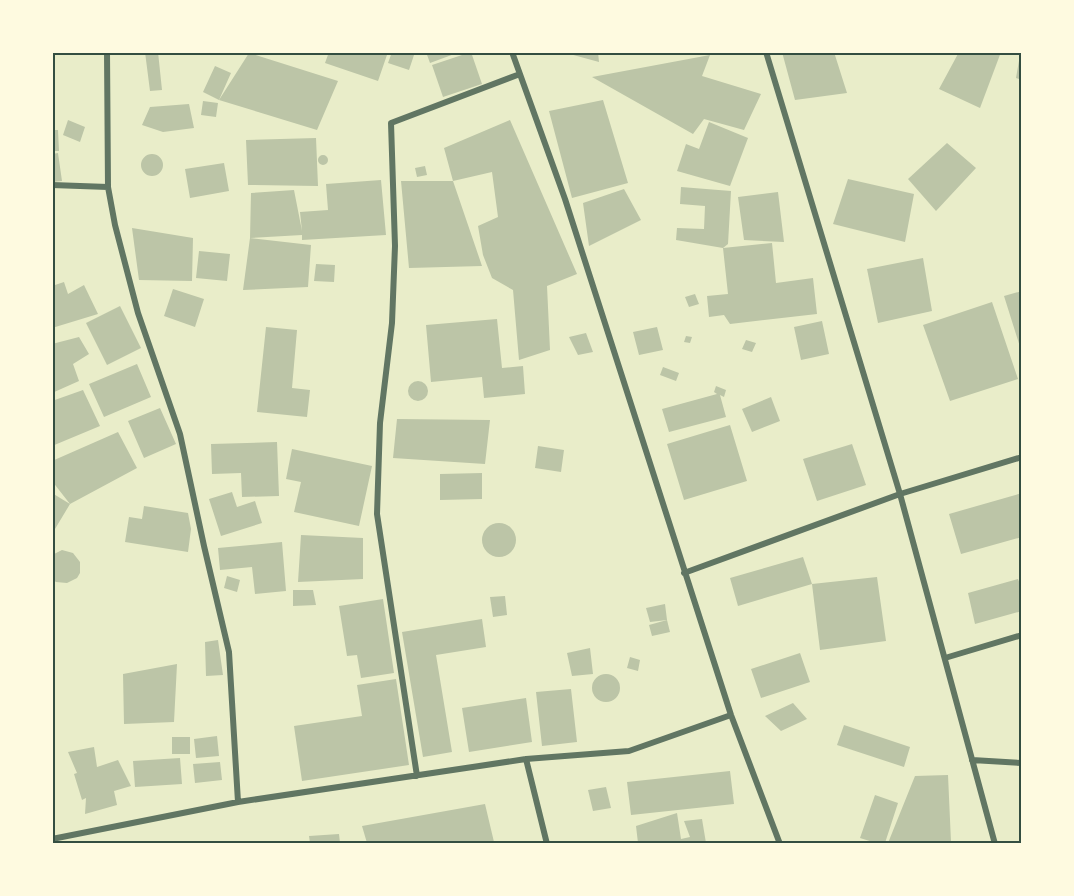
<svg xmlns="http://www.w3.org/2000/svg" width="1074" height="896" font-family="Merriweather,serif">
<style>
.building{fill:#bcc5a7}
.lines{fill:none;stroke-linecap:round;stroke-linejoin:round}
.minor{stroke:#617663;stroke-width:6}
.neatline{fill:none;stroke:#344e41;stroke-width:2}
</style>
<rect width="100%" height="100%" fill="#e9edc9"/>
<!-- building -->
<path class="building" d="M145,52H158L162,90L150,91Z
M329,52H388L378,81L325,63Z
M392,52H415L409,70L388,63Z
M426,52H457V53L430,63Z
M471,52L482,84L443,97L432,65Z
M566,52H598L599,62L566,53Z
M782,52H834L847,93L795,100Z
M959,52H1001L980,108L939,89Z
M249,53L338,81L317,130L219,100Z
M710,55L702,76L761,94L744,130L704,119L693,134L592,77Z
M1020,55H1022V80L1016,78Z
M215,66L231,73L219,100L203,92Z
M603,100L628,183L572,198L549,111Z
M203,101L218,103L216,117L201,115Z
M189,104L194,128L163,132L142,125L150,107Z
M68,120L85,127L80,142L63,135Z
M510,120L577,274L547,286L550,350L519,360L513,290L492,278L483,255L478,226L498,217L492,172L453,181L444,148Z
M709,122L748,138L730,186L677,171L686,144L699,149Z
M52,130H58L59,151H52Z
M316,138L318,186L248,185L246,140Z
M947,143L976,168L936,211L908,179Z
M58,153L62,181L52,182V154Z
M141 165a11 11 0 1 1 22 0a11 11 0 1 1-22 0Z
M318 160a5 5 0 1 1 10 0a5 5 0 1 1-10 0Z
M224,163L229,191L190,198L185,169Z
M425,166L427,175L417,177L415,168Z
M848,179L914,194L905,242L833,224Z
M381,180L386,235L302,240V235L250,238L251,193L294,190L302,231L300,212L328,210L326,184Z
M401,181H453L482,266L409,268Z
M681,187L731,191L728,244L723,248L772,243L776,283L813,278L817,314L730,324L724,315L709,317L707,296L728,294L723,248L676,240L677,228L704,229L705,206L680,204Z
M624,189L641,220L589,246L583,203Z
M778,192L784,242L744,240L738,197Z
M132,228L193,238L192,281L139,280Z
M250,238L311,245L308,287L243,290Z
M199,251L230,254L227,281L196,278Z
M923,258L932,311L878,323L867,269Z
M316,264L335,265L334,282L314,281Z
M64,282L68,294L84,285L98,314L52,328V286Z
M173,289L204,299L195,327L164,316Z
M1022,291V350H1021L1004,296Z
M695,294L699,304L689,307L685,297Z
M992,302L1018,379L950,401L923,325Z
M120,306L141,348L107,365L86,323Z
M497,319L502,368L523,366L525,394L484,398L482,377L431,382L426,325Z
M822,321L829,354L801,360L794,327Z
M266,327L297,330L292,388L310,390L307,417L257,412Z
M657,327L663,350L639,355L633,332Z
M586,333L593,352L578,355L569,337Z
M686,336L692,337L690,343L684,342Z
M79,337L89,354L73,364L79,381L52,393V344Z
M746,340L756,343L752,352L742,349Z
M137,364L151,397L104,417L89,384Z
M663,367L679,373L676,381L660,375Z
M408 391a10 10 0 1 1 20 0a10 10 0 1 1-20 0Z
M716,386L726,390L724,397L720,395L726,417L669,432L662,409L717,394L714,392Z
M83,390L100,426L52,446V401Z
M771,397L780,421L752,432L742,409Z
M160,408L176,444L144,458L128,421Z
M397,419L490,420L485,464L393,458Z
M730,425L747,481L684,500L667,444Z
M118,432L137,468L70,504L52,534V493L70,504L52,481V461Z
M277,442L279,496L242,497L241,473L212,474L211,444Z
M852,444L866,485L817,501L803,459Z
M538,446L564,450L561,472L535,468Z
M292,449L372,466L359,526L294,512L301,482L286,479Z
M482,473V499L440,500V474Z
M232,492L237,507L255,501L262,523L221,536L209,499Z
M1022,493V537L961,554L949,514Z
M144,506L188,513L191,529L188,552L125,542L129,517L142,519Z
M482 540a17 17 0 1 1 34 0a17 17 0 1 1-34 0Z
M301,535L363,538V579L298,582Z
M282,542L286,591L255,594L252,567L220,570L218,548Z
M62,550L73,553L80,562V573L77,578L67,583L56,582L52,579V555Z
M803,557L812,584L877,577L886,641L820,650L812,584L738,606L730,578Z
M227,576L240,580L237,592L224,588Z
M1018,579L1022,589V611L975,624L968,593Z
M293,590H313L316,605L293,606Z
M505,596L507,615L493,617L490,597Z
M383,599L394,673L361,678L357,655L347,656L339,606Z
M665,604L667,620L650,622L646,608Z
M482,619L486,647L436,655L452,752L423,757L402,632Z
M667,620L670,632L652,636L649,625Z
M218,640L223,675L206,676L205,642Z
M590,648L593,674L572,676L567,653Z
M800,653L810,682L761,698L751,669Z
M630,657L640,660L638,671L627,668Z
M177,664L174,722L124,724L123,674Z
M592 688a14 14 0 1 1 28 0a14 14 0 1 1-28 0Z
M396,679L409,765L302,781L294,726L362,716L357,685Z
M571,689L577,742L542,746L536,692Z
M526,698L532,742L469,752L462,708Z
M793,703L807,719L781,731L765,716Z
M844,725L910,747L904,767L837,745Z
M217,736L219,756L196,758L194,739Z
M172,737H190V754H172Z
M94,747L97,767L118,760L131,786L114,791L117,805L85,814L86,798L82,800L74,774L77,773L68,752Z
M180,758L182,784L135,787L133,761Z
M220,762L222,780L195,783L193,764Z
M730,771L734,804L631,815L627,782Z
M948,775L951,842L888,843L915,776Z
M606,787L611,808L593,811L588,790Z
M875,795L898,803L885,843H876L860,838Z
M485,804L494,842L477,841L478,843H367L362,826Z
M677,813L681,839L690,837L684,821L702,819L706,843H638L636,826Z
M339,834L340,843H310L309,836Z"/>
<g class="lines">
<!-- minor -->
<path class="minor" d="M107,52L108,187L115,225L138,313L180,434L204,546L229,652L238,802
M512,52L565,199L731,715L780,844
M766,52L900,494L995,844
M52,185L108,187
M684,573L900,494L1022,457
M945,658L1022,635
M526,759L547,844
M972,760L1022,763
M417,776L377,514L380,423L392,323L395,246L391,123L520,74
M52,839L238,802L526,759L629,751L731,715"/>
</g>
<!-- border -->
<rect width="1074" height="896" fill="none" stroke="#fefae0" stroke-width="108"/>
<rect x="54" y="54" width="966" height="788" class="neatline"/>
</svg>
